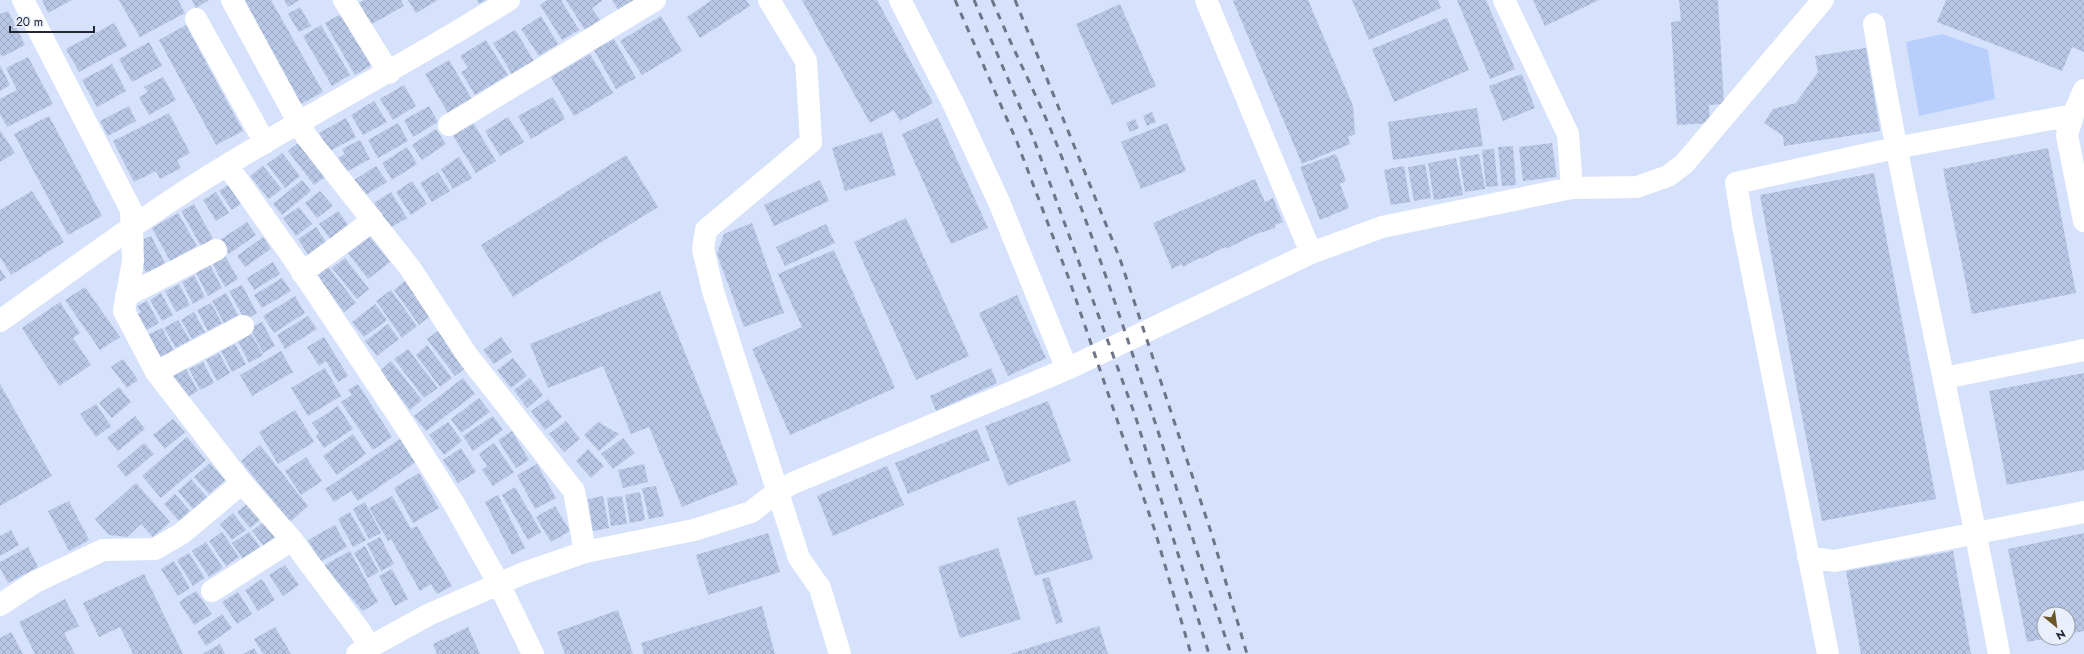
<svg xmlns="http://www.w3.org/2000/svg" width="2084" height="654" font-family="Jost,sans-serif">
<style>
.park{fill:#b8cffe}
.building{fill:url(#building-cross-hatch)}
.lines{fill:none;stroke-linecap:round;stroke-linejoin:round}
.minor{stroke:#fff;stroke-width:22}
.rail{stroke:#6d7587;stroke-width:3;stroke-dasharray:7 7;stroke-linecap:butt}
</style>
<defs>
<pattern id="building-cross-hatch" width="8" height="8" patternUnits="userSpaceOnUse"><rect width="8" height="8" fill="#b8c7e5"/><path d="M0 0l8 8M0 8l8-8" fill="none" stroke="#9eabc5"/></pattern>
</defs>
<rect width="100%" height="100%" fill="#d6e2fb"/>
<!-- park -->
<path class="park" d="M1942,34L1988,50L1995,99L1919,116L1906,42Z"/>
<!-- building -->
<path class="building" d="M42,0H72L48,13Z
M119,0H178L185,13L140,37Z
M192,0H209L196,8Z
M240,0H271L323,92L299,105Z
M284,0H300L288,7Z
M364,0H401L404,6L370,25L357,4Z
M408,0H438L416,13Z
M477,0H486L479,4Z
M547,0H561L579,30L562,40L540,5Z
M566,0H601L602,1L592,8L600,20L585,30Z
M612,0H637L619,11Z
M712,0H746L750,6L700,38L687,17Z
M802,0H877L933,103L900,121L894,110L870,123Z
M1235,0H1308L1353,106L1355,134L1348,137L1350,144L1302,164L1233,1Z
M1352,0H1438L1441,8L1369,40Z
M1457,0H1486L1515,69L1490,79Z
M1533,0H1599L1545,26Z
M1679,0H1718L1724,104L1709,105L1710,123L1677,125L1671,22L1681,21Z
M1946,0H2084V52L2072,47L2062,71L1937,22Z
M1120,4L1156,86L1112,105L1076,24Z
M300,7L311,26L299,32L288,14Z
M8,11L25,45L2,57L0,54V14Z
M343,13L373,64L355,75L325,23Z
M541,16L558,44L539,56L521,29Z
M661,16L682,51L642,75L620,41Z
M1447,18L1469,70L1394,102L1372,49Z
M114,23L127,46L79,72L66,49Z
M186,25L243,131L216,145L159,40Z
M321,25L350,75L332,86L303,36Z
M515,30L534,61L512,74L493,43Z
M614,39L636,78L616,89L594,50Z
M486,40L508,75L475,95L461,72L468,68L460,56Z
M149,42L162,66L132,82L119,59Z
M1866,48L1880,131L1784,146L1783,136L1764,123L1773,109L1796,103L1818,72L1815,56Z
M590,54L613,93L574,116L551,77Z
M28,57L53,104L7,127L0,114V99L17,90L6,68Z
M449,60L473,101L449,115L425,74Z
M112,64L126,91L97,107L82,80Z
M0,65L10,85L0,91Z
M1522,74L1535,108L1503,121L1489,86Z
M163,77L176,100L149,115L139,97L148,92L144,87Z
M404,85L416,106L393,120L380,99Z
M553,97L565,119L531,139L518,116Z
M374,101L387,122L363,135L351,115Z
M129,106L136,121L108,136L100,121Z
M429,106L438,122L413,137L404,120Z
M1477,108L1483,146L1393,160L1388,122Z
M1152,112L1156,122L1147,126L1143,116Z
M169,113L190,153L177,160L181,168L160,179L156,171L134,182L113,141Z
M49,116L102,216L68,235L14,134Z
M508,117L524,142L500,156L485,131Z
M346,118L356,137L330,151L319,133Z
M938,118L988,228L951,244L902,134Z
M1135,119L1139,128L1130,132L1126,123Z
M472,121L496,161L476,173L452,134Z
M398,123L408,141L378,158L368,140Z
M1167,123L1186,171L1141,189L1121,142Z
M436,129L446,144L422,160L412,145Z
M0,130L15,153L0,162Z
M882,132L896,175L845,191L832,148Z
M302,140L328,175L314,185L288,151Z
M360,140L370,159L346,172L338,158L345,154L342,149Z
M1552,143L1557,177L1523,181L1519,147Z
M1513,146L1516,185L1502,186L1498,147Z
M407,147L417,164L392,180L382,163Z
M2048,148L2076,293L1972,314L1943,169Z
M1494,149L1498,186L1486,187L1482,150Z
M282,153L300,176L285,188L267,164Z
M1336,154L1346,181L1340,184L1349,208L1320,220L1300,167Z
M1479,154L1485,189L1465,192L1459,157Z
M626,155L658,207L513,297L481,245Z
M459,157L472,178L453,189L441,169Z
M1456,158L1463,195L1434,200L1428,163Z
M1425,164L1431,198L1414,201L1408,167Z
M263,166L282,189L269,199L250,176Z
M376,166L387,182L364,196L354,180Z
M1404,166L1410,202L1391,205L1384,170Z
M438,172L450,191L432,202L420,183Z
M1874,173L1936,499L1822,521L1760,195Z
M1255,179L1265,202L1273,198L1283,222L1275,225V228L1256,234L1226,249L1225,247L1201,259V257L1183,267L1182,264L1172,269L1153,223Z
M302,180L311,191L282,215L273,204Z
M820,180L829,201L774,226L764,205Z
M412,181L427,204L411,215L396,192Z
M231,183L243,202L232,210L219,191Z
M32,191L64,242L11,275L0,257V210Z
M320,191L333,206L317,218L305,203Z
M216,192L229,213L216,221L203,200Z
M391,192L407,218L390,228L374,203Z
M194,204L213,239L201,246L181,211Z
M299,207L312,224L296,236L283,218Z
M338,211L349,226L331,240L319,224Z
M178,213L197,246L170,261L152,228Z
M906,218L969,356L916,380L854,242Z
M247,222L256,235L229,254L220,240Z
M752,223L784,313L744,327L717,254L724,234Z
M826,224L835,243L785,266L776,247Z
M316,227L327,243L309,256L298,239Z
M151,236L165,263L146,273L142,264L144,239Z
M263,237L271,249L245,267L237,256Z
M370,237L390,262L368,279L348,253Z
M834,250L895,388L790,435L752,349L802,327L778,274Z
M224,254L238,279L225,287L211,261Z
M345,258L369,289L357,299L332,268Z
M273,262L280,274L254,290L247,278Z
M326,264L356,303L344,312L315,273Z
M210,265L222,288L208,296L196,273Z
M0,269L6,278L0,282Z
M194,275L205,297L193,304L182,282Z
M282,278L291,291L262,308L254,295Z
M405,281L431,315L419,325L394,290Z
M179,284L190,305L176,312L165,291Z
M242,285L257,313L245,320L229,291Z
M85,287L120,337L100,350L65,300Z
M391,290L417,326L402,338L376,301Z
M660,291L738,484L682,507L649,427L631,434L603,366L548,388L530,344Z
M161,293L173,315L162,321L150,300Z
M226,293L238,315L224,323L212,301Z
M1017,295L1046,358L1008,376L979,313Z
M295,296L305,313L274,333L263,316Z
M147,301L159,323L145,331L136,315L141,312L137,306Z
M60,302L80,333L73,338L91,365L59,386L22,328Z
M211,303L222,323L208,331L197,310Z
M375,304L387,320L364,337L352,322Z
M194,312L205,332L192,339L181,320Z
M308,316L317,329L285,349L277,335Z
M178,320L190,340L176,348L164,328Z
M262,322L275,346L263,353L250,328Z
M388,324L399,339L377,356L365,341Z
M162,328L174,351L160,359L147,335Z
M439,330L467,367L455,376L427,339Z
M251,333L263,355L249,363L238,341Z
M324,337L348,376L338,382L326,361L319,366L307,347Z
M501,337L512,352L494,364L483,350Z
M235,344L246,364L232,372L221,351Z
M427,345L452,378L440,387L416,355Z
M408,349L438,388L424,398L394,359Z
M281,351L293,372L252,396L240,375Z
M219,353L230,373L217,381L206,360Z
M513,358L527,376L511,388L497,370Z
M123,359L138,380L127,388L111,367Z
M391,361L422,400L410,410L380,371Z
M203,362L214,383L200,390L189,369Z
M325,368L341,396L308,416L291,388Z
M991,368L997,383L936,411L930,396Z
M186,369L198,391L184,399L172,377Z
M2084,373V470L2007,485L1989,391Z
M463,378L475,394L426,431L414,416Z
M530,378L543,395L527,408L514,390Z
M0,384L52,476L0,506Z
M358,384L392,437L373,450L341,402L352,395L348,390Z
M119,387L131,402L112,418L99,403Z
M479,398L490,412L461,433L451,419Z
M548,399L562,417L545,430L531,411Z
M1048,401L1071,461L1008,486L985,426Z
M96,404L111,426L96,437L80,414Z
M338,406L353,429L324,448L316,436L319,433L312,423Z
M295,410L314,442L278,464L259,432Z
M135,416L145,429L118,451L107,438Z
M493,416L503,430L473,451L463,436Z
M173,419L185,432L165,449L153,435Z
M566,421L580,439L564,452L549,434Z
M448,422L462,441L444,455L429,435Z
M598,422L619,434L599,451L584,435Z
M977,429L990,460L908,494L895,463Z
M512,431L529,460L516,468L498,440Z
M353,434L366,454L337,475L323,456Z
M187,437L206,460L161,498L142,476Z
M623,438L635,453L613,469L601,454Z
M400,439L416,462L358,501L351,491L334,502L325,489Z
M144,443L154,454L126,477L117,466Z
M494,443L514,472L493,486L482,470L487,466L479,454Z
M260,445L308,506L290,522L241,461Z
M461,448L476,472L458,483L443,460Z
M588,449L604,466L591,478L576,461Z
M306,457L322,481L301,495L285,471Z
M210,463L225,480L209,494L194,477Z
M537,464L556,498L535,509L517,475Z
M644,464L648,482L623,488L618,470Z
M887,466L904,505L833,536L817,496Z
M419,473L439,508L413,523L394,488Z
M191,479L207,497L193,509L178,491Z
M136,483L170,522L153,537L141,524L127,537L109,535L95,519Z
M656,486L664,516L649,519L642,488Z
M515,487L541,532L528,540L502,495Z
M640,492L645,520L630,523L625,495Z
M175,494L190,511L179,521L164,504Z
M498,495L525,548L512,555L485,502Z
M392,496L411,529L417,526L452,586L437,594L431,584L420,591L391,539L388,541L369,508Z
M603,496L609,528L593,531L588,499Z
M622,496L627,524L611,526L607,498Z
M1075,500L1093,559L1035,576L1017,518Z
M69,501L89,540L69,551L48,511Z
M365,502L381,533L369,539L353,509Z
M248,503L261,519L250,528L237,512Z
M555,506L570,531L551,542L536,517Z
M350,512L366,540L353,547L338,519Z
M233,513L246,530L232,540L220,524Z
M265,521L277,536L264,546L252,531Z
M335,525L347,547L320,562L308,540Z
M11,530L19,545L0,556V536Z
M222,532L239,557L226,566L209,541Z
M249,532L260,547L243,559L232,543Z
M768,533L780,572L708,595L696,555Z
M2084,533V631L2068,634V614H2044V639L2027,642L2008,549Z
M380,537L394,564L381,571L367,544Z
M206,542L223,568L209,577L192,551Z
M365,546L379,572L368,578L354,553Z
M28,547L38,567L8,583L0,568V562Z
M998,548L1021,619L960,638L938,567Z
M350,551L378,602L363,611L323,566Z
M1953,551L1971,654H1861L1846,571Z
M189,553L205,578L193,586L177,560Z
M174,561L190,588L178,596L161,569Z
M285,565L299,585L283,596L269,575Z
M392,569L408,599L395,606L379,576Z
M144,574L183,654H133L120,627L99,637L83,603Z
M1049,577L1063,622L1056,624L1042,579Z
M262,579L275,600L258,611L245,590Z
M196,591L212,614L194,625L179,602Z
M238,592L252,614L237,624L222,602Z
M65,599L79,626L64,633L75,654H35L19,622Z
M762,606L775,654H644L641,643Z
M618,610L633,654H565L557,632Z
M222,614L232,628L206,646L197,632Z
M1099,626L1108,654H1010Z
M275,627L291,654H263L254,639Z
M468,627L480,654H437L433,644Z
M11,632L23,654H0V638Z
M220,644L225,654H202Z
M254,648L258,654H243Z"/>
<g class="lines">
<!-- minor -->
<path class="minor" d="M23,0L131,210L133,261L124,311L156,372L242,483L292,540L360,631L369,646
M232,0L306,136L410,268L467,355L574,491L585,552
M344,0L389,73
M769,0L806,61L811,142L706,230L703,249L713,291L799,558L820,588L840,654
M900,0L954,105L999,202L1067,369
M1206,0L1311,253
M1504,0L1568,134L1572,188
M196,19L265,143
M1874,24C1910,235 1960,444 1999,654
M2084,90L2073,115L2067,135L2084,221
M449,125L655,0
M227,165L291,255L405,426L453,502L499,584L533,654
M302,273L373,220
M126,296L216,250
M0,321C75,268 149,212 227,165C320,108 417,58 509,0
M156,372L243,326
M1944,378L2084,350
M1808,557L1834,561L2084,512
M212,591L292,540
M0,605L35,582L103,550L155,549L181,534L242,483
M357,654L430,614L524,573L585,552L694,530L751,512L777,492L793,483L1067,369L1311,253L1382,227L1572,188L1637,187L1668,176L1684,164L1823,0
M1828,654L1743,226L1736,183L1895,148L2073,115"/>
<!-- rail -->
<path class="rail" d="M955,0L1017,142L1069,279L1155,531L1191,654
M974,0L1033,137L1135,415L1209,654
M992,0C1013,50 1039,99 1059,150C1124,315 1174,486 1231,654
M1015,0L1120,259L1212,535L1247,654"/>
</g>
<!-- north arrow -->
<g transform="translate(2056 626) rotate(151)"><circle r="19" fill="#e9effc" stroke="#999fab"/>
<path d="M0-3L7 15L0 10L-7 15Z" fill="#6d5626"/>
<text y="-6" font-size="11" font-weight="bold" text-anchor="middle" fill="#212632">N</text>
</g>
<!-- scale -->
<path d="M10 26v6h84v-6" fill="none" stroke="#212632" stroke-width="2"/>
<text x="16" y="26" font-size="12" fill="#212632" stroke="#e9effc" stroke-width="3" paint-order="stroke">20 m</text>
</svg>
